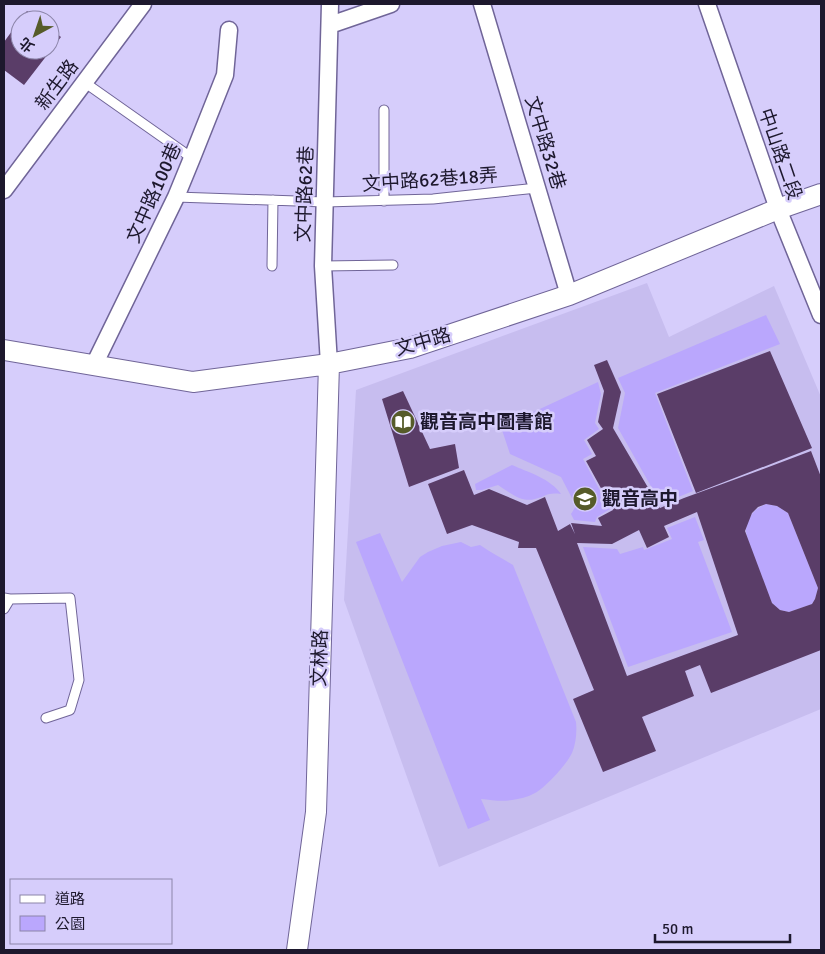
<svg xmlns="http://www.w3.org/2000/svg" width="825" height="954" font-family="Signika,'Noto Sans TC',sans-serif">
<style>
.built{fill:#c7bdef}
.green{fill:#baa7fd}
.building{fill:#5a3d68;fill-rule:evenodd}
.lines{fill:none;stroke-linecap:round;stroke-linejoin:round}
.service-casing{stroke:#706598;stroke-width:11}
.minor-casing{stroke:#706598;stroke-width:19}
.tertiary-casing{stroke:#706598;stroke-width:22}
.service{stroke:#fff;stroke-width:9}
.minor{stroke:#fff;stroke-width:16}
.tertiary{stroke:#fff;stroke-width:20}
.labels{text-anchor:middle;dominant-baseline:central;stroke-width:5;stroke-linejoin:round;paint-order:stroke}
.street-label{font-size:19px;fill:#1d182d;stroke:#d6cdfb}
.poi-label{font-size:19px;font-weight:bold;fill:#1d182d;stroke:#d6cdfb;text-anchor:start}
</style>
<rect width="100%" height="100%" fill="#d6cdfb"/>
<!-- built -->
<path class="built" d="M647,283L669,337L774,286L821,397V709L439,867L344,600L356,390Z"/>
<!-- green -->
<path class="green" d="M766,315L780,344L655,393L693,491L661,504L618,428L625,393L618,378Z
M598,382L601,394L595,423L599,429L584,440L592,454L583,459L610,509L597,517L595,522L574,520L571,514L576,506L561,477L510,454L501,427Z
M512,465C528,472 551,479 561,494C547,492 547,496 535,499C521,503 509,492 498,485L482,490H476L475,484Z
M766,504L777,506L788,513L818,588L815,599L812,604L789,612L780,610L772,603C768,592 745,537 746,530C748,516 754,509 766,504Z
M695,517L704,540L698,542L732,632L628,667L583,547L617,549L620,554L643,547L644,550L672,539L667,528Z
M380,533L402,582L420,557L428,552L442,546L461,542L471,547L480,545C491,553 502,558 513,565L576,722C577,732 576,744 572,753C567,764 545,788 535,793C528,797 519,799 512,800C502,802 492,800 481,799L490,820L468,829L356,542Z"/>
<!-- building -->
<path class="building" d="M27,11L39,20H20Z
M20,20V50H50V29L61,37L24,85L4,70V42Z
M770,351L812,448L696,493L657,394Z
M607,360L621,392L613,428L660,508L684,498L747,475L811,451L821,477V650L711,693L700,665L685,671L694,696L642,717L656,751L603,772L573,699L594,690L536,548H518L519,542L472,525L447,534L428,484L464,470L474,495L489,489L527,505L545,497L558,531L570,524L575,534L571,523L602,526L598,518L613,510L586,461L596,456L587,440L603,429L598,422L604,391L594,365ZM766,504L777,506L788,513L818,588L815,599L812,604L789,612L780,610L772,603L745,531L752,513L758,507ZM697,512L738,635L627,676L577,543L612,544L639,530L647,548L669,537L664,526Z
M403,391L430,449L455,444L459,468L409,487L382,399Z"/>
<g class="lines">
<defs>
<path id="service" d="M84,82L192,158
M176,197L325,202L433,199L537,188
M384,201V110
M272,266L273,200
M323,266L393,265
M10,599L70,598L79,680L70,710L46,718
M4,609L10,599L4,598"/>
<path id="minor" d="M482,4L569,295
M707,4L778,209L821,315
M330,25L391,4
M4,190L143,4
M329,364L323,266L330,4
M94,365L176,197L192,158L225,75L229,30"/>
<path id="tertiary" d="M4,350L193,382L329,364L410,348L569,295L778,209L821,194
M297,950L316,812L329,364"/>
</defs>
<!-- service casing -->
<use href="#service" class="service-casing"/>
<!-- minor casing -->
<use href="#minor" class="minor-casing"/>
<!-- tertiary casing -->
<use href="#tertiary" class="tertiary-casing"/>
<!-- service -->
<use href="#service" class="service"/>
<!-- minor -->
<use href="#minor" class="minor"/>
<!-- tertiary -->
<use href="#tertiary" class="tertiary"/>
</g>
<!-- icons -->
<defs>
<symbol id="library-disc" viewBox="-11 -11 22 22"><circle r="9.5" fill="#565b29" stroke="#d6cdfb"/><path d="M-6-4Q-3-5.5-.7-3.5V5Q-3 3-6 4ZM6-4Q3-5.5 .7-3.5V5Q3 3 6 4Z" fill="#fff"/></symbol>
<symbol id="school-disc" viewBox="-11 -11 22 22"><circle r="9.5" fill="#565b29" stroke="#d6cdfb"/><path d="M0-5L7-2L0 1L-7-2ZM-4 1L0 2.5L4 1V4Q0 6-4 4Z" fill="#fff"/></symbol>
</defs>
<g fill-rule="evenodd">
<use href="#library-disc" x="389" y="408" width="28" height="28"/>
<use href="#school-disc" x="571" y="485" width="28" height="28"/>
</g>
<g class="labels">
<!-- street labels -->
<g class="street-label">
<text transform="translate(57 85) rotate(-53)">新生路</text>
<text transform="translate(545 143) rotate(73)">文中路32巷</text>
<text transform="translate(780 154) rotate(71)">中山路二段</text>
<text transform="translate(430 180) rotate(-4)">文中路62巷18弄</text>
<text transform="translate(154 193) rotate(-66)">文中路100巷</text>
<text transform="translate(305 194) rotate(-88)">文中路62巷</text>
<text transform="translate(423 342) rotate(-16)">文中路</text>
<text transform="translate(320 658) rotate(-88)">文林路</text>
</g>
<!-- poi labels -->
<g class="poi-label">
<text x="420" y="422">觀音高中圖書館</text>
<text x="602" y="499">觀音高中</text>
</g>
</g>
<!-- border -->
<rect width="825" height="954" fill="none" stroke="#1d182d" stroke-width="10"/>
<!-- legend -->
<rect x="10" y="879" width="162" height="65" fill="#d6cdfb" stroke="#8c85a9"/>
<rect x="20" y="895" width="25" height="8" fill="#ffffff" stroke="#8c85a9"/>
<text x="55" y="904" font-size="15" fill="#1d182d">道路</text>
<rect x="20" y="916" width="25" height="15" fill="#baa7fd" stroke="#8c85a9"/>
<text x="55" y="929" font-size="15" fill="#1d182d">公園</text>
<!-- north arrow -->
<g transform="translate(35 35) rotate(220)"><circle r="24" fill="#d6cdfb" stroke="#8c85a9"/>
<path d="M0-4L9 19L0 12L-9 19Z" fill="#565b29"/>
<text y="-8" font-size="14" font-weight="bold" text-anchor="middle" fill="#1d182d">北</text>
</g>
<!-- scale -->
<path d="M655 934v8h135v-8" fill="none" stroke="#1d182d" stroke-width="2.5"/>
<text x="662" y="934" font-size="15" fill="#1d182d" stroke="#d6cdfb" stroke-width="4" paint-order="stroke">50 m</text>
</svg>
